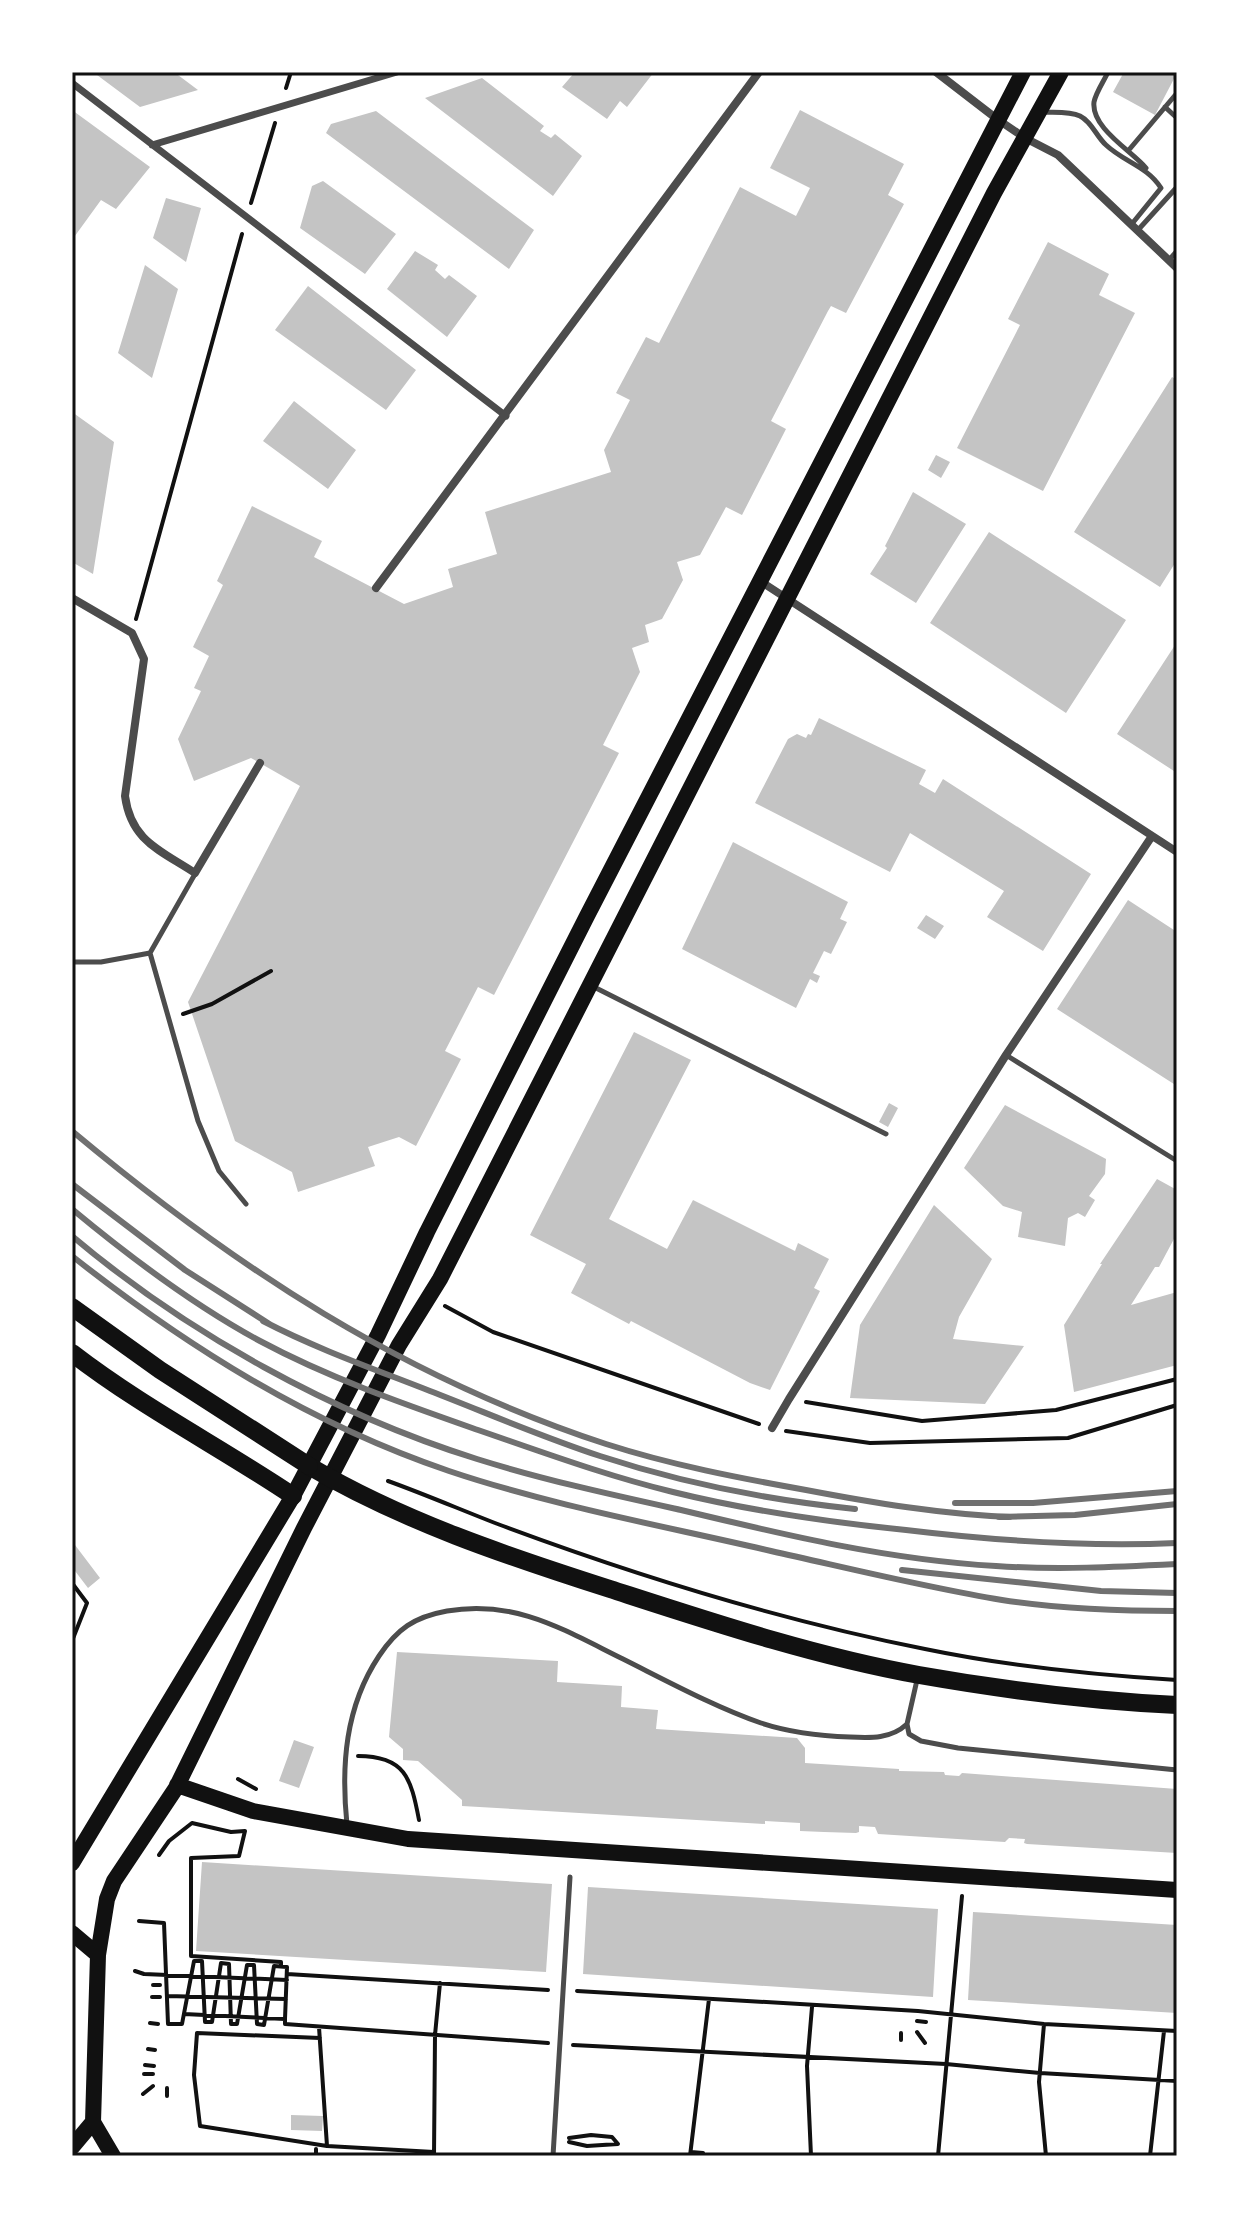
<svg xmlns="http://www.w3.org/2000/svg" width="1249" height="2228" font-family="Cabin,sans-serif">
<style>
.building{fill:#c4c4c4}
.lines{fill:none;stroke-linecap:round;stroke-linejoin:round}
.path{stroke:#111;stroke-width:4}
.service{stroke:#4c4c4c;stroke-width:5}
.pedestrian{stroke:#4c4c4c;stroke-width:7}
.minor{stroke:#4c4c4c;stroke-width:8}
.secondary{stroke:#111;stroke-width:16}
.primary{stroke:#111;stroke-width:18}
.trunk{stroke:#111;stroke-width:18}
.rail{stroke:#707070;stroke-width:6}
.neatline{fill:none;stroke:#111;stroke-width:3}
</style>
<rect width="100%" height="100%" fill="#fff"/>
<!-- building -->
<path class="building" d="M93,72H174L198,90L140,107Z
M575,72H654L627,107L620,101L607,119L562,87Z
M1124,72H1177V73L1155,115L1113,92Z
M482,78L544,126L540,131L551,138L555,134L582,156L553,196L425,98Z
M72,110L150,167L116,209L101,200L72,240Z
M800,110L904,164L888,195L904,204L846,313L831,306L828,311L771,421L786,429L742,515L726,507L700,555L677,562L683,580L662,619L645,625L649,642L632,648L640,672L603,745L619,753L494,995L478,987L445,1051L461,1059L416,1146L399,1137L368,1147L375,1166L298,1192L292,1172L235,1141L188,1002L300,786L251,758L194,781L178,739L201,691L194,688L209,656L193,647L223,585L217,581L252,506L322,541L314,557L404,604L453,587L448,569L497,554L485,512L611,472L604,450L630,400L616,393L646,337L659,343L740,187L796,216L810,188L770,168Z
M376,111L534,230L509,269L326,133L331,124Z
M323,181L396,234L365,274L300,228L312,186Z
M166,198L201,208L186,262L153,238Z
M1048,242L1109,274L1099,295L1135,313L1043,491L957,448L1020,325L1008,319Z
M415,251L438,265L435,270L445,279L449,275L477,296L447,337L387,289Z
M145,265L178,289L152,378L118,353Z
M308,286L416,370L386,410L275,330Z
M1172,377L1177,380V560L1160,587L1074,532Z
M294,401L356,450L328,489L263,441Z
M72,412L114,442L93,574L72,562Z
M936,455L950,462L941,478L928,470Z
M913,492L966,524L916,603L870,574L887,548L885,546Z
M989,532L1126,620L1066,713L930,623Z
M1177,642V773L1117,734Z
M819,718L926,770L919,784L935,793L943,779L1091,874L1043,951L987,917L1004,891L910,833L890,872L755,803L788,739L797,734L806,738L808,734L811,735Z
M733,842L848,902L840,919L847,922L831,954L824,951L813,973L820,976L817,983L810,979L796,1008L682,949Z
M1128,900L1177,932V1086L1057,1009Z
M926,915L944,926L935,939L917,928Z
M634,1032L691,1060L609,1219L667,1249L693,1200L795,1251L798,1243L829,1259L814,1288L820,1291L770,1390L750,1383L631,1321L629,1324L571,1293L586,1264L530,1235Z
M889,1103L898,1108L888,1127L879,1122Z
M1005,1105L1106,1159L1105,1174L1089,1196L1095,1200L1085,1217L1078,1213L1068,1218L1065,1246L1018,1237L1022,1212L1003,1206L964,1168Z
M1157,1179L1177,1190V1238L1175,1237L1159,1267H1155L1131,1305L1177,1292V1365L1074,1392L1064,1325L1102,1264H1100Z
M934,1205L992,1259L959,1317L953,1339L1024,1346L985,1404L850,1398L860,1325Z
M75,1545L100,1578L88,1588L72,1567V1546Z
M397,1652L558,1661L557,1682L622,1686L621,1707L658,1710L656,1729L797,1738L805,1748V1763L899,1769V1771L944,1772L945,1775L959,1776L962,1773L1177,1789V1853L1027,1844L1024,1843L1025,1839L1009,1838L1005,1842L878,1834L875,1827L859,1826V1832L856,1833L824,1832L800,1831V1823L765,1821V1824L462,1806V1800L418,1761L403,1760V1749L389,1737Z
M294,1740L314,1747L299,1788L279,1781Z
M202,1862L552,1884L546,1972L196,1951Z
M588,1887L938,1909L933,1997L583,1974Z
M973,1912L1177,1925V2013L968,2000Z
M291,2115L323,2116L322,2131L291,2130Z"/>
<g class="lines">
<!-- path -->
<path class="path" d="M286,88L291,72
M251,203L275,123
M136,619L242,234
M183,1014L212,1004L271,971
M445,1306L493,1332L759,1424
M806,1402L922,1421L1056,1410L1177,1379
M786,1431L870,1443L1068,1438L1177,1405
M388,1481C424,1494 459,1509 495,1523C634,1575 779,1620 925,1649C1007,1666 1093,1675 1177,1680
M72,1583L87,1603L72,1641
M358,1756C405,1756 411,1778 419,1820
M238,1779L256,1789
M159,1855L169,1841L192,1823L231,1832L245,1831L239,1856L191,1858V1956L281,1962V1966
M139,1921L164,1923L168,2024H182L194,1961H202L205,2022H212L221,1963L229,1964L231,2024H237L247,1965H254L257,2024L264,2025L274,1966L287,1967L285,2019
M135,1971L144,1974L287,1980
M287,1974L548,1990
M153,1985H160
M577,1991L918,2011L1044,2024L1177,2031
M167,1996L286,1999
M152,1997H160
M184,2014L285,2019V2024L548,2043
M917,2021L926,2022
M150,2023L158,2024
M1044,2024L1039,2082L1046,2156
M319,2027L327,2146
M917,2032L925,2043
M320,2038L197,2033L194,2075L200,2126L327,2146L434,2152
M901,2040V2033
M573,2045L946,2064L1040,2073L1177,2081
M148,2049L155,2050
M145,2065L154,2066
M144,2074H153
M143,2094L153,2086
M167,2096V2088
M569,2142L587,2146L618,2144L612,2137L591,2135L569,2138
M691,2152L703,2153
M316,2156V2149
M434,2156L435,2035L440,1983
M690,2156L709,1999
M811,2156L807,2066L812,2007
M938,2156L962,1896
M1150,2156L1164,2031"/>
<!-- service -->
<path class="service" d="M1108,72C1104,81 1096,92 1094,102C1091,128 1132,151 1146,168
M1165,107L1177,118
M1041,112C1053,113 1069,111 1080,116C1092,122 1096,136 1106,145C1124,162 1147,166 1161,188L1131,225
M1128,151L1177,93
M1138,230L1177,187
M1169,260L1177,251
M195,874L150,953L198,1121L219,1171L246,1204
M72,962H101L150,953
M594,987L886,1134
M1006,1055L1177,1161
M917,1680L907,1724L909,1734L921,1741L958,1748L1177,1770
M347,1825C341,1766 345,1707 379,1656C397,1629 414,1617 447,1611C515,1599 564,1630 623,1659C667,1681 715,1707 761,1723C788,1732 821,1736 850,1737C871,1738 891,1739 907,1724
M553,2156L570,1877"/>
<!-- pedestrian -->
<path class="pedestrian" d="M72,83L506,416
M152,145L397,72"/>
<!-- minor -->
<path class="minor" d="M936,72L997,119L1025,138L1058,155L1177,268
M760,581L1177,852
M376,588L759,72
M72,598L132,633L144,659L125,796C131,841 160,850 195,873L260,763
M772,1428L789,1399L1006,1055L1152,836"/>
<!-- secondary -->
<path class="secondary" d="M177,1785L253,1811L408,1839L1177,1890
M72,1863L293,1496L378,1335L427,1232L587,916L1023,72
M72,1933L98,1955
M93,2122L113,2156
M72,2147L93,2122L98,1955L107,1899L114,1881L176,1788L304,1528L399,1345L440,1279L994,193L1061,72"/>
<!-- primary -->
<path class="primary" d="M309,1466C402,1521 507,1556 610,1589C712,1622 814,1656 919,1675C1004,1690 1091,1701 1177,1705"/>
<!-- trunk -->
<path class="trunk" d="M72,1307L160,1370L309,1466
M72,1353C142,1407 220,1447 293,1496"/>
<!-- rail -->
<path class="rail" d="M72,1131C236,1268 402,1377 606,1444C671,1465 739,1478 806,1490C874,1503 941,1514 1010,1517
M72,1184L185,1270L271,1325
M72,1209C131,1258 193,1305 260,1341C329,1378 404,1404 478,1430C542,1452 607,1476 673,1492C750,1511 827,1522 906,1530C997,1541 1086,1547 1177,1543
M72,1236C187,1333 333,1414 477,1459C544,1480 613,1495 681,1510C785,1535 889,1560 996,1566C1057,1570 1117,1567 1177,1564
M72,1256C186,1346 310,1424 449,1471C553,1506 664,1526 771,1551C848,1568 924,1587 1002,1600C1060,1609 1119,1611 1177,1611
M263,1321C317,1349 374,1369 430,1391C487,1413 542,1437 600,1456C682,1483 769,1500 855,1509
M955,1503H1033L1177,1491
M998,1517L1075,1515L1177,1504
M902,1570L1101,1591L1177,1593"/>
</g>
<!-- border -->
<rect width="1249" height="2228" fill="none" stroke="#ffffff" stroke-width="148"/>
<rect x="74" y="74" width="1101" height="2080" class="neatline"/>
</svg>
